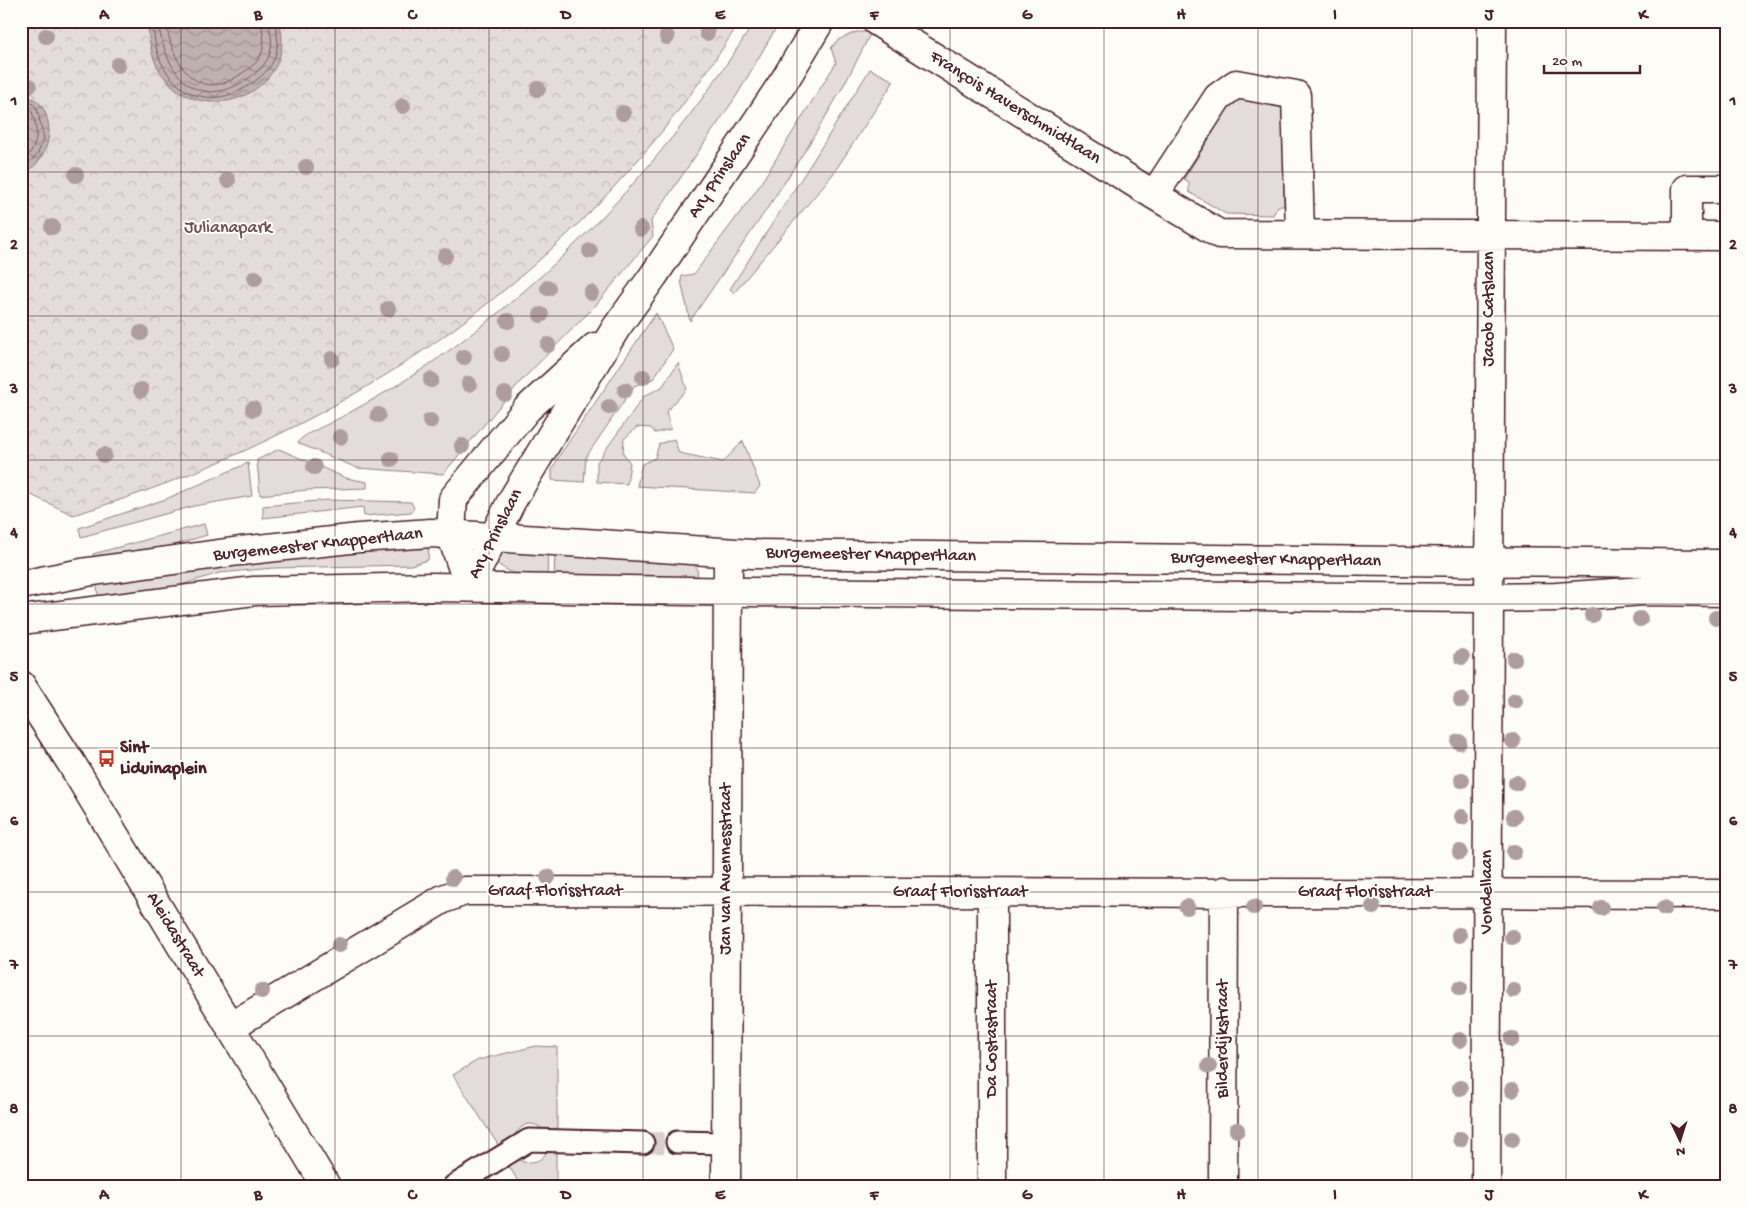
<svg xmlns="http://www.w3.org/2000/svg" width="1747" height="1207" font-family="'Gochi Hand',sans-serif">
<style>
.green{fill:#e3dcda;stroke:#967e82}
.forest{fill:url(#forest-crowns);stroke:#967e82}
.water{fill:url(#water-waves);stroke:#91777b}
.lines{fill:none;stroke-linecap:round;stroke-linejoin:round}
.shore{stroke:#795961;stroke-width:1}
.pedestrian-tunnel{stroke:#d9d0ce;stroke-width:21;stroke-dasharray:21 11;stroke-linecap:butt}
.pedestrian-casing{stroke:#4a1f2b;stroke-width:25}
.minor-casing{stroke:#4a1f2b;stroke-width:31}
.secondary-casing{stroke:#4a1f2b;stroke-width:31}
.pedestrian{stroke:#fdfcf7;stroke-width:21}
.minor{stroke:#fdfcf7;stroke-width:28}
.secondary{stroke:#fdfcf7;stroke-width:28}
.tree{fill:#af9c9f}
.grid{fill:none;stroke:#4a1f2b;stroke-width:1;stroke-opacity:0.55}
.labels{text-anchor:middle;dominant-baseline:central;stroke-width:4;stroke-linejoin:round;paint-order:stroke}
.street-label{font-size:18px;fill:#4a1f2b;stroke:#fdfcf7}
.park-label{font-size:18px;fill:#704e57;stroke:#fdfcf7}
.poi-label{font-size:18px;font-weight:bold;fill:#4a1f2b;stroke:#fdfcf7;text-anchor:start}
.neatline{fill:none;stroke:#4a1f2b;stroke-width:2}
.grid-label{font-size:16px;text-anchor:middle;font-weight:bold;fill:#4a1f2b}
</style>
<defs>
<pattern id="forest-crowns" width="20" height="18" patternUnits="userSpaceOnUse" patternTransform="scale(1.25)"><rect width="20" height="18" fill="#e3dcda"/><path d="M2 6a3 3 0 1 1 6 0M12 15a3 3 0 1 1 6 0" fill="none" stroke="#c4bcbb"/></pattern>
<pattern id="water-waves" width="16" height="10" patternUnits="userSpaceOnUse" patternTransform="scale(1.25)"><rect width="16" height="10" fill="#c0b1b1"/><path d="M0 5q4-4 8 0t8 0" fill="none" stroke="#9e8f90"/></pattern>
</defs>
<rect width="100%" height="100%" fill="#fdfcf7"/>
<filter id="ink" filterUnits="userSpaceOnUse"><feTurbulence type="fractalNoise" baseFrequency=".02" numOctaves="2"/><feDisplacementMap in="SourceGraphic" scale="10" xChannelSelector="R" yChannelSelector="G"/><feConvolveMatrix kernelMatrix="1 2 1 2 8 2 1 2 1" color-interpolation-filters="sRGB"/></filter>
<g filter="url(#ink)">
<!-- green -->
<path class="green" d="M755,21H780L737,95L651,221L653,236L595,306L520,382L443,474L357,468L298,443C301,435 323,427 332,422C374,400 416,375 454,347C575,258 675,148 755,21Z
M856,32H871C822,135 754,227 690,321L681,281L682,276L694,274L756,191L836,63L831,48L838,40Z
M870,69L894,81L833,174L734,293L730,289L814,159Z
M1240,97L1279,105L1284,114V206H1278L1273,215L1226,214L1189,192V182L1184,179L1231,103Z
M656,313L673,349L653,379L634,386L586,457L584,482L552,480V470L559,456Z
M678,363L687,389L666,412L671,429L655,433L651,428L637,427L624,439L623,453L630,463L627,484L597,482V462L644,396L662,387Z
M674,439L679,453L723,462L743,441L760,486L755,493L637,486L642,464L655,458L659,444Z
M279,449L346,478L367,482V488L307,490L260,495L257,460Z
M248,463L252,496L194,506L81,537L79,528L166,499Z
M328,500L411,502L414,508L411,512L364,516L363,507L263,518V506Z
M204,524L207,535L149,553L95,564L93,554Z
M429,544L428,560L411,565L273,568L219,573L146,596L99,602L96,580Z
M495,548L548,549L547,581C524,579 508,573 491,559Z
M555,550L694,564L697,568L698,581H554Z
M536,1046L557,1047V1135L547,1134C531,1114 515,1127 510,1147L502,1151L453,1075L478,1060Z
M548,1147L556,1148V1186H521L507,1163L516,1157L523,1162C536,1163 545,1160 548,1147Z"/>
<!-- forest -->
<path class="forest" d="M21,21H740C587,269 349,432 73,515L21,490Z"/>
<!-- water -->
<path class="water" d="M147,21H279C301,93 195,137 157,66C150,52 149,36 147,21Z
M21,94C28,97 36,98 41,105C58,130 46,163 21,176Z"/>
<g class="lines">
<!-- shore -->
<path class="shore" d="M152,21C154,35 155,49 161,62C180,101 218,107 251,84C264,75 275,65 277,48C279,39 276,30 275,21
M158,21C165,74 196,114 249,78C260,70 269,62 271,48C273,39 269,30 269,21
M166,21C171,61 196,106 241,74C250,68 258,63 262,52C266,41 262,32 261,21
M21,99L32,103L37,109L44,139L37,155L21,170
M21,106L32,112C39,132 39,148 21,162"/>
<!-- pedestrian-tunnel -->
<path class="pedestrian-tunnel" d="M643,1143L677,1142"/>
<defs>
<path id="pedestrian" d="M677,1142L726,1143
M454,1186L529,1140L643,1143"/>
<path id="minor" d="M876,21L1154,195L1219,234L1726,236
M1154,195L1218,97L1236,84L1296,95L1300,233
M1687,236V189H1726
M469,587L511,502L616,328L654,275L786,78L820,21
M469,587L451,534L453,499L527,409L595,347
M21,685L70,761L326,1186
M230,1027L443,899L465,891L1726,894
M726,1186L728,553
M992,1186V892
M1223,1186L1224,891
M1486,1186L1492,21"/>
<path id="secondary" d="M21,585L87,572L240,551L359,538L431,533L752,554L1487,562C1567,560 1646,564 1726,564
M21,620L254,591L431,587L751,592L1487,598L1556,597L1644,591L1726,592"/>
</defs>
<!-- pedestrian casing -->
<use href="#pedestrian" class="pedestrian-casing"/>
<!-- minor casing -->
<use href="#minor" class="minor-casing"/>
<!-- secondary casing -->
<use href="#secondary" class="secondary-casing"/>
<!-- pedestrian -->
<use href="#pedestrian" class="pedestrian"/>
<!-- minor -->
<use href="#minor" class="minor"/>
<!-- secondary -->
<use href="#secondary" class="secondary"/>
</g>
<!-- trees -->
<g class="tree">
<circle cx="707" cy="33" r="8"/>
<circle cx="46" cy="36" r="8"/>
<circle cx="667" cy="37" r="8"/>
<circle cx="118" cy="65" r="8"/>
<circle cx="29" cy="86" r="8"/>
<circle cx="538" cy="89" r="8"/>
<circle cx="403" cy="106" r="8"/>
<circle cx="623" cy="113" r="8"/>
<circle cx="306" cy="167" r="8"/>
<circle cx="76" cy="175" r="8"/>
<circle cx="228" cy="180" r="8"/>
<circle cx="52" cy="227" r="8"/>
<circle cx="641" cy="229" r="8"/>
<circle cx="590" cy="251" r="8"/>
<circle cx="445" cy="256" r="8"/>
<circle cx="255" cy="278" r="8"/>
<circle cx="548" cy="288" r="8"/>
<circle cx="591" cy="293" r="8"/>
<circle cx="388" cy="309" r="8"/>
<circle cx="541" cy="315" r="8"/>
<circle cx="508" cy="321" r="8"/>
<circle cx="141" cy="333" r="8"/>
<circle cx="548" cy="345" r="8"/>
<circle cx="502" cy="354" r="8"/>
<circle cx="464" cy="357" r="8"/>
<circle cx="332" cy="359" r="8"/>
<circle cx="643" cy="377" r="8"/>
<circle cx="431" cy="380" r="8"/>
<circle cx="469" cy="384" r="8"/>
<circle cx="141" cy="390" r="8"/>
<circle cx="625" cy="390" r="8"/>
<circle cx="505" cy="394" r="8"/>
<circle cx="609" cy="407" r="8"/>
<circle cx="253" cy="409" r="8"/>
<circle cx="378" cy="415" r="8"/>
<circle cx="430" cy="421" r="8"/>
<circle cx="340" cy="437" r="8"/>
<circle cx="462" cy="446" r="8"/>
<circle cx="104" cy="455" r="8"/>
<circle cx="391" cy="459" r="8"/>
<circle cx="314" cy="467" r="8"/>
<circle cx="1592" cy="615" r="8"/>
<circle cx="1716" cy="618" r="8"/>
<circle cx="1640" cy="619" r="8"/>
<circle cx="1462" cy="657" r="8"/>
<circle cx="1514" cy="659" r="8"/>
<circle cx="1461" cy="700" r="8"/>
<circle cx="1515" cy="701" r="8"/>
<circle cx="1513" cy="741" r="8"/>
<circle cx="1459" cy="742" r="8"/>
<circle cx="1462" cy="780" r="8"/>
<circle cx="1516" cy="783" r="8"/>
<circle cx="1462" cy="817" r="8"/>
<circle cx="1514" cy="817" r="8"/>
<circle cx="1460" cy="852" r="8"/>
<circle cx="1514" cy="852" r="8"/>
<circle cx="548" cy="877" r="8"/>
<circle cx="453" cy="878" r="8"/>
<circle cx="1187" cy="907" r="8"/>
<circle cx="1254" cy="907" r="8"/>
<circle cx="1373" cy="907" r="8"/>
<circle cx="1601" cy="908" r="8"/>
<circle cx="1664" cy="908" r="8"/>
<circle cx="1459" cy="935" r="8"/>
<circle cx="1512" cy="937" r="8"/>
<circle cx="339" cy="945" r="8"/>
<circle cx="1460" cy="988" r="8"/>
<circle cx="1513" cy="990" r="8"/>
<circle cx="262" cy="991" r="8"/>
<circle cx="1512" cy="1039" r="8"/>
<circle cx="1460" cy="1040" r="8"/>
<circle cx="1209" cy="1066" r="8"/>
<circle cx="1460" cy="1088" r="8"/>
<circle cx="1512" cy="1090" r="8"/>
<circle cx="1237" cy="1130" r="8"/>
<circle cx="1460" cy="1139" r="8"/>
<circle cx="1512" cy="1139" r="8"/>
</g>
</g>
<!-- grid -->
<path class="grid" d="M181,21V1186M335,21V1186M489,21V1186M643,21V1186M797,21V1186M950,21V1186M1104,21V1186M1258,21V1186M1412,21V1186M1566,21V1186M21,172H1726M21,316H1726M21,460H1726M21,604H1726M21,748H1726M21,892H1726M21,1036H1726"/>
<!-- icons -->
<defs>
<symbol id="bus-bare" viewBox="-9 -9 18 18"><path d="M-5-6H5V4H4V6H2V4H-2V6H-4V4H-5ZM-3.5-4V0h7V-4ZM-3.5 1.2v1.5H-2V1.2ZM2 1.2v1.5H3.5V1.2Z" fill="#c8321e" stroke="#fdfcf7" stroke-width="2.5" paint-order="stroke"/></symbol>
</defs>
<g fill-rule="evenodd">
<use href="#bus-bare" x="94" y="746" width="25" height="25"/>
</g>
<g class="labels">
<!-- street labels -->
<g class="street-label">
<text transform="translate(1015 108) rotate(32)">François Haverschmidtlaan</text>
<text transform="translate(720 176) rotate(-56)">Ary Prinslaan</text>
<text transform="translate(1489 309) rotate(-90)">Jacob Catslaan</text>
<text transform="translate(496 534) rotate(-63)">Ary Prinslaan</text>
<text transform="translate(318 545) rotate(-6)">Burgemeester Knappertlaan</text>
<text transform="translate(871 555) rotate(1)">Burgemeester Knappertlaan</text>
<text transform="translate(1276 560) rotate(1)">Burgemeester Knappertlaan</text>
<text transform="translate(726 869) rotate(-90)">Jan van Avennesstraat</text>
<text x="555" y="891">Graaf Florisstraat</text>
<text x="960" y="892">Graaf Florisstraat</text>
<text x="1365" y="892">Graaf Florisstraat</text>
<text transform="translate(1487 892) rotate(-90)">Vondellaan</text>
<text transform="translate(175 935) rotate(59)">Aleidastraat</text>
<text transform="translate(992 1039) rotate(-90)">Da Costastraat</text>
<text transform="translate(1223 1039) rotate(-90)">Bilderdijkstraat</text>
</g>
<!-- park labels -->
<g class="park-label">
<text x="228" y="228">Julianapark</text>
</g>
<!-- poi labels -->
<g class="poi-label">
<text x="120" y="748">Sint<tspan x="120" dy="21">Liduinaplein</tspan></text>
</g>
</g>
<!-- margin -->
<rect width="1747" height="1207" fill="none" stroke="#fdfcf7" stroke-width="55"/>
<!-- north arrow -->
<g transform="translate(1680 1140) rotate(176)" stroke="#fdfcf7" stroke-width="4" paint-order="stroke">
<path d="M0-4L9 19L0 12L-9 19Z" fill="#4a1f2b"/>
<text y="-8" font-size="14" font-weight="bold" text-anchor="middle" fill="#4a1f2b">N</text>
</g>
<!-- scale -->
<path d="M1544 65v8h96v-8" fill="none" stroke="#4a1f2b" stroke-width="2.5"/>
<text x="1552" y="65" font-size="15" fill="#4a1f2b" stroke="#fdfcf7" stroke-width="4" paint-order="stroke">20 m</text>
<rect x="28" y="28" width="1692" height="1152" class="neatline"/>
<g class="grid-label">
<text x="104" y="19">A</text>
<text x="258" y="19">B</text>
<text x="412" y="19">C</text>
<text x="566" y="19">D</text>
<text x="720" y="19">E</text>
<text x="874" y="19">F</text>
<text x="1027" y="19">G</text>
<text x="1181" y="19">H</text>
<text x="1335" y="19">I</text>
<text x="1489" y="19">J</text>
<text x="1643" y="19">K</text>
<text x="14" y="105">1</text>
<text x="1733" y="105">1</text>
<text x="14" y="249">2</text>
<text x="1733" y="249">2</text>
<text x="14" y="393">3</text>
<text x="1733" y="393">3</text>
<text x="14" y="537">4</text>
<text x="1733" y="537">4</text>
<text x="14" y="681">5</text>
<text x="1733" y="681">5</text>
<text x="14" y="825">6</text>
<text x="1733" y="825">6</text>
<text x="14" y="969">7</text>
<text x="1733" y="969">7</text>
<text x="14" y="1113">8</text>
<text x="1733" y="1113">8</text>
<text x="104" y="1199">A</text>
<text x="258" y="1199">B</text>
<text x="412" y="1199">C</text>
<text x="566" y="1199">D</text>
<text x="720" y="1199">E</text>
<text x="874" y="1199">F</text>
<text x="1027" y="1199">G</text>
<text x="1181" y="1199">H</text>
<text x="1335" y="1199">I</text>
<text x="1489" y="1199">J</text>
<text x="1643" y="1199">K</text>
</g>
</svg>
